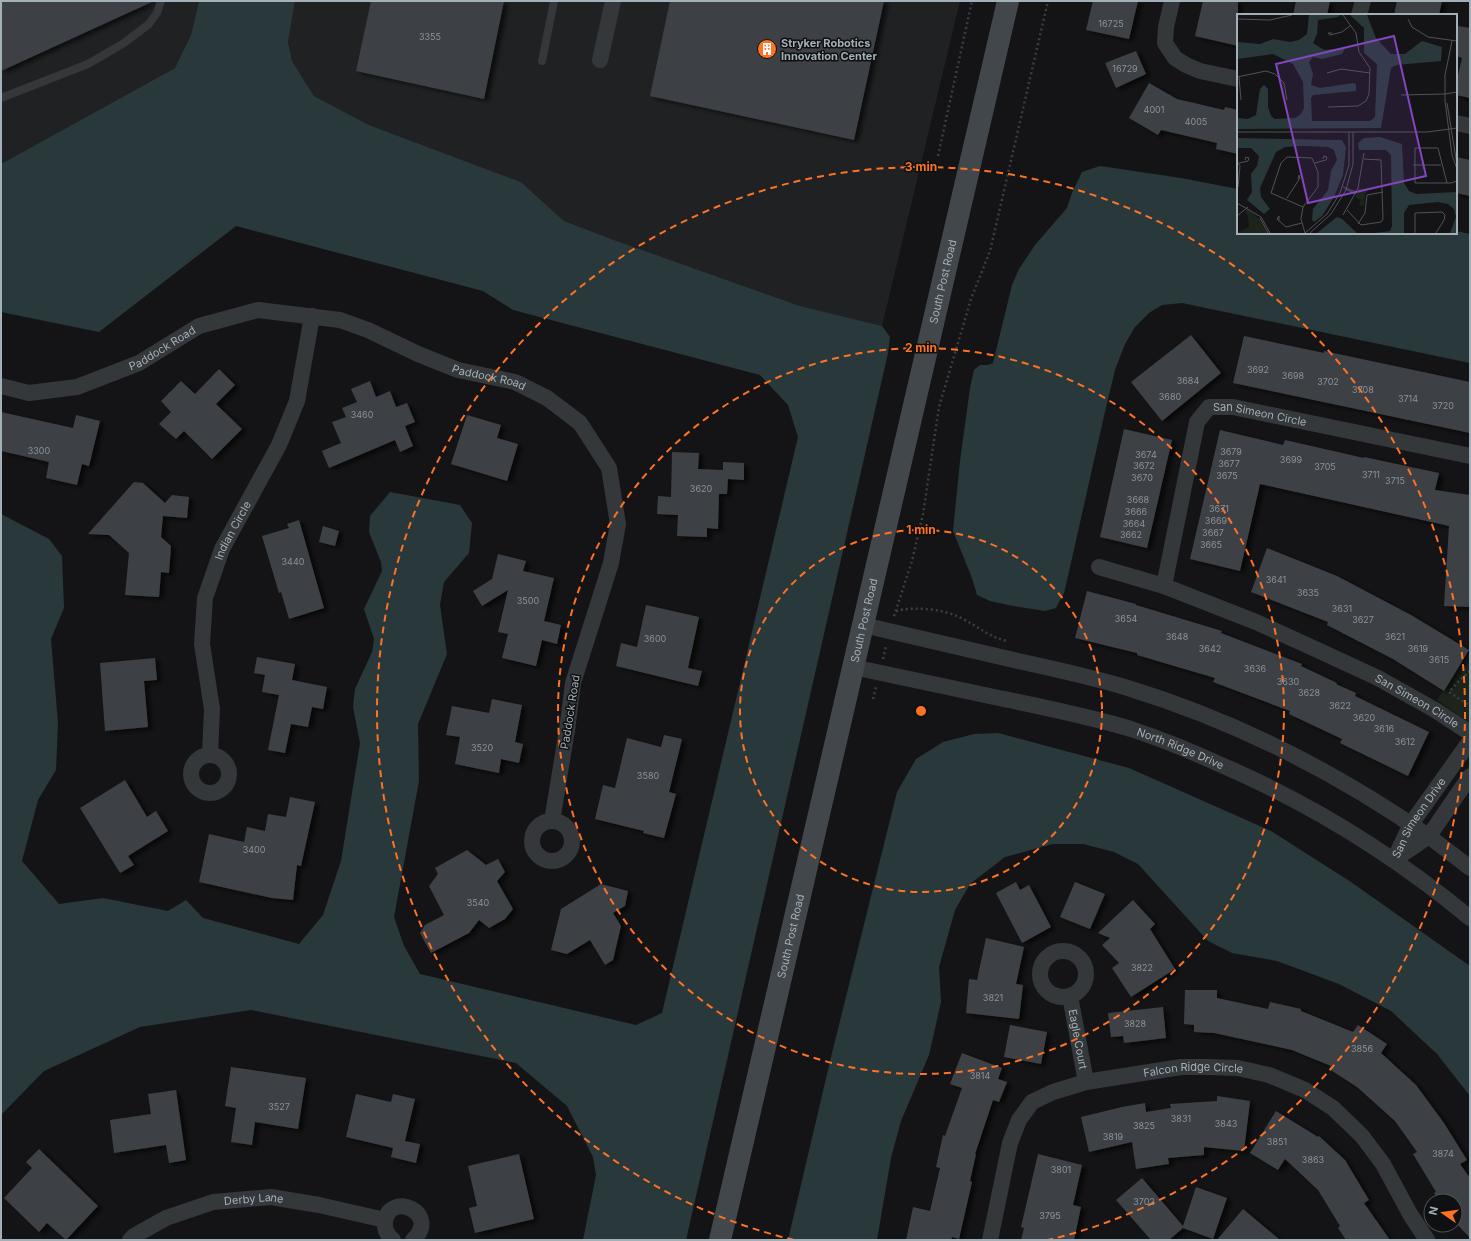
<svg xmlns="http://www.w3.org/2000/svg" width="1471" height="1241" font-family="Inter,sans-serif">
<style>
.built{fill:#202123}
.green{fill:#1d241c}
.water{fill:#29393b}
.building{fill:#3e4044;filter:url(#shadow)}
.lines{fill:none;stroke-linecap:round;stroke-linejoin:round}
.path{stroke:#3a3f42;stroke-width:2.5;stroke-dasharray:2 3;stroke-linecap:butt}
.lane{stroke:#34383b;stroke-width:8}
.street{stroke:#34383b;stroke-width:16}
.secondary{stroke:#42474c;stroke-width:22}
.ring{fill:none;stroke:#ff7223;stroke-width:2;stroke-dasharray:7 5}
.labels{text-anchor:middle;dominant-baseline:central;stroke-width:3;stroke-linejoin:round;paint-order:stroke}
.number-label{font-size:9px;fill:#8a949b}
.poi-label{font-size:11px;font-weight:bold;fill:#a4b0b8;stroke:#0f1011;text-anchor:start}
.street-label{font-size:11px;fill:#a4b0b8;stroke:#0f1011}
.inset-road{fill:none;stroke:#4e5257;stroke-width:1}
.view{fill:#8346be;fill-opacity:0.15;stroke:#8346be;stroke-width:2}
.inset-edge{fill:none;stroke:#a4b0b8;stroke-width:2}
.centre{fill:#ff7223;stroke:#0f1011;stroke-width:2}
.ring-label{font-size:12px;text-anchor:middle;font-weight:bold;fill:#ff7223;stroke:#0f1011;stroke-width:3;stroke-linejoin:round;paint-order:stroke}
</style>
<defs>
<filter id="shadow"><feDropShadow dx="4.5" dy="2.5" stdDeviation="2" flood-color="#0009"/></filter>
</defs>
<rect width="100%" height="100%" fill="#141416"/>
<!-- built -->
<path class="built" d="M1,1H199L191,35L175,68L1,164Z
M295,1H960L882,326L800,306L614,240L564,221L521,182L369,125L314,96L292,61L288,41Z"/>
<!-- green -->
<path class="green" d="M1470,652V723L1437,700Z"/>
<!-- water -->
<path class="water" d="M199,1H295L288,42L292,61L314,96L369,125L521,182L564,221L614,240L800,306L882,326L890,337L888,353L686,1240H583L596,1175L593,1157L567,1106L516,1063L251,1010L140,1027L44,1071L1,1115V514L49,539L62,556L64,608L51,639L58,723L56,770L38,800L22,861L59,904L103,898L168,911L186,900L203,918L299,944L323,915L341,861L360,743L353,707L355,689L372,652L374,639L364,609L382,571L381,562L369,532L370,516L390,492L460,505L472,523L469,553L444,582L440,605L447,654L418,724L419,781L394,917L404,946L420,974L636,1025L662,1013L798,437L788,405L760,375L513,310L483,291L236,226L99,332L1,312V164L175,68L191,35Z
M1100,166L1181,178L1238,189V233H1456V231L1470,234V363L1182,303L1162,305L1149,313L1135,327L1125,344L1115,370L1104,416L1068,576L1064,593L1056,608L1045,611L1013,606L990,601L977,595L972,578L953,531L960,461L970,388L974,370L980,365H988L993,363L1012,285L1019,269L1035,245L1067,208L1072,193L1082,172Z
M998,733L1129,768L1271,831L1351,882L1470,966V1096L1437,1054L1391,1011L1339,984L1277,961L1232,953L1208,941L1138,864L1114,852L1083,844H1053L1005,857L970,884L955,910L939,967L941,1002L929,1055L901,1121L891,1158L877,1240H788L832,1053L897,792L916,759L943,742L974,734Z"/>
<!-- building -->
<path class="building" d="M1,1H154L1,71Z
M371,1H504L484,99L356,71Z
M670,1H884L854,140L650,96Z
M1093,1H1138L1129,39L1086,30Z
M1203,1H1238V46L1195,36Z
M1296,1H1330L1327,15H1293Z
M1397,1H1442L1439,15H1394Z
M1458,26L1470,28V98L1456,95V84L1462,58L1456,56V36Z
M1136,51L1146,74L1116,88L1105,63Z
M1149,83L1177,99L1224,110L1225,107L1238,110V154L1216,149L1217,143L1161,130L1158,135L1129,118Z
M1456,157L1470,160V196L1456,193Z
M1191,335L1221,373L1162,421L1131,382Z
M1244,336L1324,353V351L1470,382V433L1233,383Z
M219,369L235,385L216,404L242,429L212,459L184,431L176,439L159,424L171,412L161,401L181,381L195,394Z
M370,381L376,397L390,391L396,407L407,403L415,422L405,426L413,446L400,452L395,440L329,468L322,451L341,443L332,422L346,417L342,408L357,402L351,389Z
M1,412L73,428L76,415L100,421L89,466L82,464L77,485L46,478L49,462L1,451Z
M467,415L501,425L497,438L518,444L507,481L451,464Z
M1124,429L1172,440L1147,548L1100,537Z
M1220,430L1283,445L1285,440L1364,458V457L1439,473L1435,490L1470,495V607L1444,606L1449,526L1260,484L1240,571L1190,559Z
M672,452L699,453L698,469L723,470V462L744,463V480L728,479L727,494H719L718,529L707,528V537L677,536L678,515L657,514L658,496L671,497Z
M134,482L143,483L165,503L172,495L189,497L187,518L163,516L161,537L171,546L169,573L161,572L159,597L125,595L129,553L109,535L88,534Z
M299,520L324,608L289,619L281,592L279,593L262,536L289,528L287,524Z
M323,526L339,531L335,546L319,542Z
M1267,548L1337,576L1411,615L1469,650L1444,691L1393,659L1327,625L1328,622L1251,592Z
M498,554L526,561L523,571L554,578L544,621L561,625L557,644L542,640L536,666L502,658L508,634L498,632L508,590L482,606L473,591L492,579Z
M1087,591L1136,604V605L1222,631L1221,633L1302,664L1301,666L1337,683L1336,684L1356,693L1355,696L1429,732L1408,776L1340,743L1342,739L1289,714L1290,711L1213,682L1215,678L1137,655V653L1075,638Z
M646,605L699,617L688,668L702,671L698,686L616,666L621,643L637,647Z
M257,657L295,664L292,680L327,687L323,709L312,707L308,727L291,724L285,753L268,750L279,695L262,692L265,675L254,673Z
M155,658L157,680L144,681L148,727L105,731L100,663Z
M492,699L522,705L515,742L523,744L519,763L501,759L499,773L455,764L460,737L446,735L452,706L489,713Z
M664,735L682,739L669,792L676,794L664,838L643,833L644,831L595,819L603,785L615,788L627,738L661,747Z
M125,780L147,817L156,811L168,831L128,856L134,865L120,873L80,808Z
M290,797L315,802L301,866L297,865L293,900L272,898L199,882L209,834L244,842L247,827L265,831L268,814L286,817Z
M467,850L486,865L498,859L505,872L497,881L513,909L505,919L489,928L479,920L469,933L431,953L420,933L425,925L444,915L429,886L438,874L435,868Z
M1016,882L1020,890L1029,885L1051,927L1022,943L996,893Z
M1075,882L1105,894L1090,929L1060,917Z
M601,884L628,891L625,906L613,913L621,926L613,960L605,965L590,940L567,954L551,950L561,909Z
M1133,900L1155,924L1150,929L1175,969L1131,997L1112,968L1119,963L1102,945L1110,938L1098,933Z
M986,938L1024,947L1016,984L1023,985L1019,1019L966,1013L969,979L977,980Z
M1185,990H1217V998L1268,1009L1270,1002L1301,1009V1011L1353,1032L1358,1025L1387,1044L1381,1053L1416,1085L1444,1123L1467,1160L1460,1164L1470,1178V1238L1455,1222V1201H1439L1434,1193L1436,1192L1413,1154L1417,1152L1395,1121L1357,1087L1329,1069L1331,1066L1292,1050L1214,1033L1194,1032V1025L1184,1024Z
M1163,1007L1166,1038L1124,1043L1123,1036L1111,1037L1108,1013Z
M1010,1025L1047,1032L1041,1064L1004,1057Z
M962,1053L1002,1068L998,1079L1007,1082L999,1102L993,1100L975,1154H976L970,1181L972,1182L959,1239L952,1237L951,1240H906L913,1207L930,1211L940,1168L936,1167L943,1135L945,1136L962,1088L950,1084Z
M231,1067L306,1078L298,1129L255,1122L252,1145L231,1142L236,1108L225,1106Z
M176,1090L186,1160L169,1163L166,1145L114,1153L110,1120L151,1114L148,1094Z
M356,1094L391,1102L393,1094L415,1099L405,1141L420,1144L416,1163L391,1157L393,1148L346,1137Z
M1217,1096L1250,1101L1244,1151L1204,1147V1155L1168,1158L1169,1164L1136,1169L1132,1142L1089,1152L1081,1117L1122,1107L1145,1103L1146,1112L1171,1108L1170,1104L1217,1101Z
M1276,1111L1318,1137L1319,1136L1345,1160L1369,1200L1364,1203L1390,1240H1346L1338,1228L1340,1226L1318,1190L1285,1159L1278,1170L1250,1153Z
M39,1149L98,1206L66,1240L47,1223L39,1232L4,1198L32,1168L26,1162Z
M519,1154L534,1219L475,1233L469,1208L477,1206L468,1166Z
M1038,1154L1082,1165L1073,1205L1081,1207L1074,1240H1021L1024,1228L1021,1227Z
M1142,1178L1183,1226L1196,1187L1227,1198L1213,1239L1183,1228L1169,1240H1151L1116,1200Z
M1243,1209L1280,1240H1217Z"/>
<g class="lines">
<!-- path -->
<path class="path" d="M938,156L972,1
M896,611C915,606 945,609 963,619C979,627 989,637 1007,641
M894,616L912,561L923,514L939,407L971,299L990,251L1048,1
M883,659L886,646
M1470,671L1458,682L1449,692L1470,706
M873,699L876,687"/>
<!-- lane -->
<path class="lane" d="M542,61L554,1
M1,98L88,64L124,43L149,24L157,13L161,1"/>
<!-- street -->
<g class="street">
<path d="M1172,1L1166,27L1165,43L1175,58L1186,65L1200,71L1238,79"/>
<path d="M1359,15L1363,1"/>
<path d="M600,60L613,1"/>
<path d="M1456,123L1470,126"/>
<path id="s1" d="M1,386L29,393L77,387L139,363L199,326L258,310L340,320L368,330L418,354L458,370L515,382L547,398L580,423L609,468L618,524L611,563L573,683L567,730L552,821"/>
<path id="s2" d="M1099,567L1164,586L1256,622L1311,647L1378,678L1435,710L1470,733"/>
<path id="s3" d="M1164,586L1197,422L1209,407H1233L1470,456"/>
<path d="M863,625C915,637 966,649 1018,661C1055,669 1092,677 1128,688C1235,721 1336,772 1428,836C1442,846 1456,857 1470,868"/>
<path id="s4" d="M853,667C902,677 950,688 999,698C1043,707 1088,716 1131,729C1161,739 1191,751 1219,764C1310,803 1394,855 1470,918"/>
<path id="s5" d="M210,754L212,709L202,644L205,598L222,549L279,445L297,401L312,316"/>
<circle cx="210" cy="774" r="19"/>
<circle cx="552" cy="841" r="20"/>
<path d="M1395,859L1429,836L1470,776"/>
<path id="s6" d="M1394,860L1411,824L1470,741"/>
<circle cx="1063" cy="974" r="23"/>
<path id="s7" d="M1070,996L1086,1082"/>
<path id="s8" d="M130,1240L134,1236L166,1218L213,1202L271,1197L319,1205L385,1220"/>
<path d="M393,1240C387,1235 384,1229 385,1221C391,1190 441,1214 413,1240"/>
<path id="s9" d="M990,1240L1010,1143L1019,1120L1032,1102L1053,1092L1086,1082L1181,1067H1209L1238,1068L1269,1075L1305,1090L1333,1108L1362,1136L1383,1164L1410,1214L1427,1240"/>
</g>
<!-- secondary -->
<path class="secondary" id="s10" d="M720,1240L1008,1"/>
</g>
<!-- distance rings -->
<g class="ring">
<circle cx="921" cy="711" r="181"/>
<circle cx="921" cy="711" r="363"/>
<path d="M794 1240A544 544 0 1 1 1048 1240"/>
</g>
<!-- icons -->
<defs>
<symbol id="building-disc" viewBox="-11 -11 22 22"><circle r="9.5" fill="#ff7223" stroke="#0f1011"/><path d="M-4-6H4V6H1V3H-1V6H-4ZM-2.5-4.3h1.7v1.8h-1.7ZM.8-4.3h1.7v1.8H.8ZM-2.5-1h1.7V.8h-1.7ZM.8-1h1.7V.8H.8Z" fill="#fff"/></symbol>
</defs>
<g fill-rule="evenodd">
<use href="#building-disc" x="756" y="38" width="22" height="22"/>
</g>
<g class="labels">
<!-- number labels -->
<g class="number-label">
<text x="1111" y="23">16725</text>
<text x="430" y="36">3355</text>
<text x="1125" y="68">16729</text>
<text x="1154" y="109">4001</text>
<text x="1196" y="121">4005</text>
<text x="1258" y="369">3692</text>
<text x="1293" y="375">3698</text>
<text x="1188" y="380">3684</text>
<text x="1328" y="381">3702</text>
<text x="1363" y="389">3708</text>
<text x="1170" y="396">3680</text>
<text x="1408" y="398">3714</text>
<text x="1443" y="405">3720</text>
<text x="362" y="414">3460</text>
<text x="39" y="450">3300</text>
<text x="1231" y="451">3679</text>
<text x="1146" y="454">3674</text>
<text x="1291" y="459">3699</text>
<text x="1229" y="463">3677</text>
<text x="1144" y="465">3672</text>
<text x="1325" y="466">3705</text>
<text x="1371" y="474">3711</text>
<text x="1227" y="475">3675</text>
<text x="1142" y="477">3670</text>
<text x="1395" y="480">3715</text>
<text x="701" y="488">3620</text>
<text x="1138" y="499">3668</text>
<text x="1219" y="508">3671</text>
<text x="1136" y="511">3666</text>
<text x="1216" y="520">3669</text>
<text x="1134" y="523">3664</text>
<text x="1213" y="532">3667</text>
<text x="1131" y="534">3662</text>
<text x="1211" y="544">3665</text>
<text x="293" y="561">3440</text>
<text x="1276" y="579">3641</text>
<text x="1308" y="592">3635</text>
<text x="528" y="600">3500</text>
<text x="1342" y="608">3631</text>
<text x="1126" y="618">3654</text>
<text x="1363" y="619">3627</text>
<text x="1177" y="636">3648</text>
<text x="1395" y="636">3621</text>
<text x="655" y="638">3600</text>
<text x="1210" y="648">3642</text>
<text x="1418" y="648">3619</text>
<text x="1439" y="659">3615</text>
<text x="1255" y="668">3636</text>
<text x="1288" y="681">3630</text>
<text x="1309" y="692">3628</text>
<text x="1340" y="705">3622</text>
<text x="1364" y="717">3620</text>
<text x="1384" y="728">3616</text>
<text x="1405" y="741">3612</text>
<text x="482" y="747">3520</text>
<text x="648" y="775">3580</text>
<text x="254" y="849">3400</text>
<text x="478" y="902">3540</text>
<text x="1142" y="967">3822</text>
<text x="993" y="997">3821</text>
<text x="1135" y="1023">3828</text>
<text x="1362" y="1048">3856</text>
<text x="980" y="1075">3814</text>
<text x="279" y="1106">3527</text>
<text x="1181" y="1118">3831</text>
<text x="1226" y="1123">3843</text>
<text x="1144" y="1125">3825</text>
<text x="1113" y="1136">3819</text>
<text x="1277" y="1141">3851</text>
<text x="1443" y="1153">3874</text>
<text x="1313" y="1159">3863</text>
<text x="1061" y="1169">3801</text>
<text x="1144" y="1201">3702</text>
<text x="1050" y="1215">3795</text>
</g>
<!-- poi labels -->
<g class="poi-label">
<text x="781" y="43">Stryker Robotics<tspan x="781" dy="13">Innovation Center</tspan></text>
</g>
<!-- street labels -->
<g class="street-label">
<text stroke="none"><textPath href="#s10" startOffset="984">South Post Road</textPath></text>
<text stroke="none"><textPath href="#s1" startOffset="171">Paddock Road</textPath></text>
<text stroke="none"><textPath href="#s1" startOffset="518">Paddock Road</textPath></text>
<text stroke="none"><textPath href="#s3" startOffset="238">San Simeon Circle</textPath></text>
<text stroke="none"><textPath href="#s5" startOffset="230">Indian Circle</textPath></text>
<text stroke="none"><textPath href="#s10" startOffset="636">South Post Road</textPath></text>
<text stroke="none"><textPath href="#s2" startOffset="346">San Simeon Circle</textPath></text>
<text transform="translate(570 712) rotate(-81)">Paddock Road</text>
<text stroke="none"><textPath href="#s4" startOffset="338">North Ridge Drive</textPath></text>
<text stroke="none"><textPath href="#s6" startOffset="49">San Simeon Drive</textPath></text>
<text stroke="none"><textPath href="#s10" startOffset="312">South Post Road</textPath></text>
<text stroke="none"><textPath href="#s7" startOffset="44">Eagle Court</textPath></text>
<text stroke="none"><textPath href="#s9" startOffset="312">Falcon Ridge Circle</textPath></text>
<text stroke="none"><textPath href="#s8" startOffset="133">Derby Lane</textPath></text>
</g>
</g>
<!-- overview -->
<g transform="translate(1237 14)">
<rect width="220" height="220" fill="#141416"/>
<path d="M122,174L131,177L128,180L127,192L122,191L124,186L118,183ZM11,194L23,206L30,219H0L12,213L11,202L8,198Z" fill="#1d241c"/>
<path d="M72,1H103L101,3L81,6L80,20L76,29L87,36L108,34L105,40L85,45L76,43L72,48L76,60L74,71L83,74L116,69L119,70V77L76,81L74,84L75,107H133L138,103L140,50L127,39V14L113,1H130L139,24L154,40H168L185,27L205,33L204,47L159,51L154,54L144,114L0,115V104L11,105L19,101L23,75L27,71L31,75V93L34,102L38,105L58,104L64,100L67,94L66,68L56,50L36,40L0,45V28L23,30L36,25L53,28L62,26L70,20ZM143,123L165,130L167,169L172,177L179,180L220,178V219H213L219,203L217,195L211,190L201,188L172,191L167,199V219H137L153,217L155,212L154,141L149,136H122L121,129L127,124ZM0,124L105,126L109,133L106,161L97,183L85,202L77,208L75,206L76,195L91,176L94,157L100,146L97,136L91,133L66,132L48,133L39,138L23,174L24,183L33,195L27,200L10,186L15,178L14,160L20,152L22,142L14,134H0ZM100,203L105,205L120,219H80Z" fill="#29393b"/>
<path class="inset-road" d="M0,5L33,6L55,1M171,5L175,13L191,23L220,27M95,19H91L93,21L105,18L114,11M215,27L208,61V87L215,141L220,155M90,59L104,55L133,59M0,63L29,57L38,60L47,69L50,86M2,63L4,86M164,81L208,80L220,78M210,89L220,151M91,93L121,92L129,87L132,80L133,54L122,38L119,19L106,1M0,118H190L220,114M50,143L75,144L81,158V173L66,193L34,179L44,149ZM0,147L3,152L1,173M2,149L11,147L12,144L9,143L8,146M78,149L89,146L90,143L87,142L86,145M176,151H204M210,169L201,134H178V169H214L220,167M106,173L119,178M108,175L119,180M50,184L63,164L62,161L61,165M0,189L24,203L33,219M66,193L64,205L68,219M110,196L124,211L144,208L146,205L144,146L127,145M106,201L121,174L127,139M0,202L11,193M23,204L31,219M42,206V202L40,205L49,213L65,209M121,210L128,199L130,181L146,178M68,219L90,200L103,179L112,151V118M73,219L94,200L109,176L116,150V118M178,219V199L205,198L208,201L207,206L199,219"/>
<path class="view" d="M157,22L189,162L71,189L39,50Z"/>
<rect width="220" height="220" class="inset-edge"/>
</g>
<circle cx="921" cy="711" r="6" class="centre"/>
<g class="ring-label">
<text x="921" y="171">3 min</text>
<text x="921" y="352">2 min</text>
<text x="921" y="534">1 min</text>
</g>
<!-- border -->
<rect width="1471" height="1241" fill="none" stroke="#a4b0b8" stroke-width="4"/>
<!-- north arrow -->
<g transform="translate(1443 1213) rotate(283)"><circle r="19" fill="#0f1011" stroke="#4b5054"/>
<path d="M0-3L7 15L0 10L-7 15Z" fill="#ff7223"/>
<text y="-6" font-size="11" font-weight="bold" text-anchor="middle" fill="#a4b0b8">N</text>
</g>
</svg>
